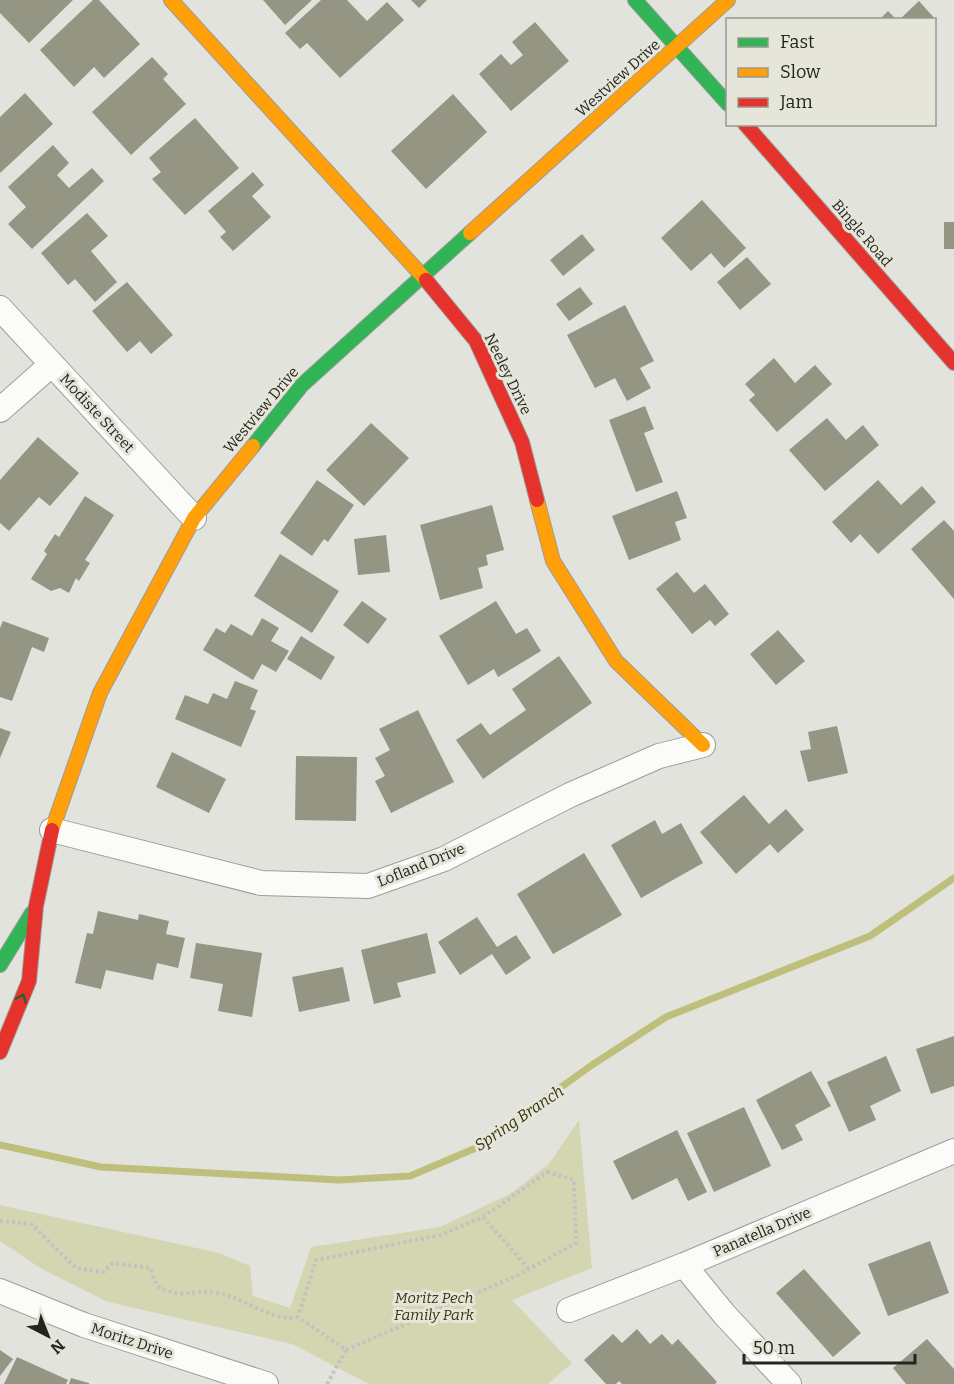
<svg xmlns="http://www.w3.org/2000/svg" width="954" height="1384" font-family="Bitter,serif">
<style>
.green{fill:#d4d6b1}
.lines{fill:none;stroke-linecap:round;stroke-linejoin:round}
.stream{stroke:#bebf7a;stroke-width:7}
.building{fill:#949583}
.street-casing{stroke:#9c9d97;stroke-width:26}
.fast-casing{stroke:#9c9d97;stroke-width:16}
.slow-casing{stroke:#9c9d97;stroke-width:16}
.jam-casing{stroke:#9c9d97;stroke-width:16}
.path{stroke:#c2c2c0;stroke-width:4;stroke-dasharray:3 3;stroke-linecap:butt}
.street{stroke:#fbfbfa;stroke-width:24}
.fast{stroke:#30b455;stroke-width:14}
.slow{stroke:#ff9f0a;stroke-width:14}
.jam{stroke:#e5322d;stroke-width:14}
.oneway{stroke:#295e35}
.labels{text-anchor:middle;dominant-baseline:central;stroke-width:6;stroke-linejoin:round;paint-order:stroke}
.street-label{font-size:15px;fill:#242520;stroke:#e5e6d9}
.park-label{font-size:15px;font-style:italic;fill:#37380e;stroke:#e5e6d9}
.water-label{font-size:16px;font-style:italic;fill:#36370e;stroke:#e5e6d9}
</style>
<rect width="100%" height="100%" fill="#e2e3dc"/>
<!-- green -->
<path class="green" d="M579,1120L592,1268L512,1300L572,1363L548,1384H369L292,1344L108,1302L40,1268L0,1241V1205L219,1253L250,1266L253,1296L290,1308L311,1247L440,1227L510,1194L549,1164Z"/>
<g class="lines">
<!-- stream -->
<path class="stream" d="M0,1145L101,1167L339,1180L410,1176L476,1148L592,1065L666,1017L870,936L954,878"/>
</g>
<!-- building -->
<path class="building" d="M0,0H73L29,43L0,13Z
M93,0H99L140,44L104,78L94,67L74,87L40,50Z
M263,0H312L285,25Z
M321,0H347L367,21L387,2L404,20L340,78L307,43L300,49L285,33Z
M411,0H427L419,8Z
M919,1L936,20H899Z
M888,11L897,20H879Z
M535,22L569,61L511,111L479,74L501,54L511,65L523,55L512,42Z
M152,57L168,74L163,79L186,104L131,155L92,112Z
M25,93L53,124L0,173V117Z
M453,94L487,132L426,189L391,151Z
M195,118L239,168L185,215L152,179L161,172L149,158Z
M53,145L69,163L57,175L69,188L92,168L104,181L32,249L8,224L26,207L8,187Z
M253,172L264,185L252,196L271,217L233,251L220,237L226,232L208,211Z
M702,200L746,248L724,268L711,253L691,271L661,238Z
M87,213L108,236L91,251L117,282L95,302L75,279L68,285L41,253Z
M944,222H954V249H944Z
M582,234L595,250L563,276L550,260Z
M747,257L771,284L740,310L717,282Z
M127,282L173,335L151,354L140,341L127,352L92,311Z
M580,287L593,304L569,321L556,304Z
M625,305L654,361L640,368L651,388L627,401L615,378L595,388L567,335Z
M774,358L795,383L815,365L832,384L777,432L749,400L755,395L745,384Z
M645,406L654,429L644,433L663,482L636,492L609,420Z
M827,418L846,440L863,425L879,445L825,491L789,450Z
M371,423L409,458L364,506L326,470Z
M38,437L79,473L50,506L39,497L9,531L0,523V480Z
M317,480L354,505L328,542L324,539L312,556L280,533Z
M878,480L901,505L922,486L936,502L878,554L860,534L851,543L832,522Z
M677,491L687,518L675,522L681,540L629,560L612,516Z
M85,496L114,515L85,560L90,563L79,581L76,578L69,593L60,588L51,591L31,579L47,554L44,551L55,534L59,537Z
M492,505L504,550L486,555L488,565L478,568L483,588L440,600L420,525Z
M944,520L954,531V599L911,549Z
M386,535L390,572L358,575L354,539Z
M280,554L339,591L312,633L254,596Z
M677,572L694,593L705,584L729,614L715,626L710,620L692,634L656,589Z
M362,601L387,619L368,644L343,625Z
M496,601L516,634L527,628L541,651L498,677L494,669L468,685L439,636Z
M262,618L279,628L271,641L289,651L276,672L262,664L253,680L203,650L216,628L225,633L231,624L252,636Z
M3,621L49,638L44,652L32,647L12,701L0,697V628Z
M778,630L805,661L776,685L750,654Z
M301,636L335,657L321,680L287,659Z
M559,656L592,703L483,779L456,740L481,723L490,735L526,710L512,689Z
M235,681L258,690L250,709L256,711L241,747L175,719L185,695L208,704L213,693L227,699Z
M418,710L454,782L391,813L375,781L385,776L375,758L390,750L379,729Z
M837,726L848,773L808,782L800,751L811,749L808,732Z
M0,728L11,732L0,758Z
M172,752L226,779L209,813L156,787Z
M296,756L357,757L356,821L295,820Z
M744,795L769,824L786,809L804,830L778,853L770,844L736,874L700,832Z
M655,820L662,834L681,823L703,863L641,898L611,845Z
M584,853L622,915L553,954L517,894Z
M98,911L138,920L139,914L169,921L166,934L185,938L178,968L157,963L153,980L106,970L101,989L75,983L87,933L93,934Z
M477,917L497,947L516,935L531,958L506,975L492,954L460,975L438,942Z
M427,933L436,973L397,983L401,997L374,1004L361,950Z
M196,943L262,953L252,1017L218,1011L223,984L190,978Z
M343,967L350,1001L299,1012L292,977Z
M954,1036V1086L931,1094L916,1049Z
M886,1056L901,1091L870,1106L876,1120L849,1132L827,1082Z
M811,1071L831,1106L795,1125L803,1140L782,1150L756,1100Z
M744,1107L771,1166L714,1192L687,1133Z
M677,1130L707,1192L688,1201L677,1178L632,1200L613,1161Z
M930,1241L949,1293L888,1316L868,1264Z
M804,1269L861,1333L833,1357L776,1293Z
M637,1329L650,1344L662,1334L672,1345L678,1339L717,1382L715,1384H622L619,1381L616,1384H606L584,1360L613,1334L622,1343Z
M927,1339L954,1369V1384H906L893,1368Z
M0,1350L13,1359L0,1376Z
M17,1357L68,1380L66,1384H4Z
M71,1378L89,1383V1384H69Z"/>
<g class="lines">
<defs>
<path id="street" d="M0,308L194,518
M0,410L52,364
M52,830L261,883L368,886L444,859L570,795L659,756L703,745
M684,1265L724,1314L789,1384
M0,1291L84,1325L266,1384
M569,1310L684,1265L954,1151"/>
<path id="fast" d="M635,0L728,104
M253,446L302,385L470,233
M0,965L32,913"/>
<path id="slow" d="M171,0L426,280
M470,233L728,0
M537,500L553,561L616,661L703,745
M52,830L100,693L194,518L253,446"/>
<path id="jam" d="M745,124L954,363
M426,280L476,341L522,442L537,500
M0,1052L29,981L36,906L52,830"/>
</defs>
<!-- street casing -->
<use href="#street" class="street-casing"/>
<!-- fast casing -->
<use href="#fast" class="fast-casing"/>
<!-- slow casing -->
<use href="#slow" class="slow-casing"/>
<!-- jam casing -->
<use href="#jam" class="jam-casing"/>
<!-- path -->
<path class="path" d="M547,1172L574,1180L576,1243L518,1275L346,1350L298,1317L316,1260L441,1235L483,1217Z
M483,1217L528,1268
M0,1221L31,1224L76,1268L103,1272L113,1263L150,1268L157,1286C185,1301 191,1288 217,1293C245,1297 269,1322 298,1317
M327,1384L346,1350"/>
<!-- street -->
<use href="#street" class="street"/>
<!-- fast -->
<use href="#fast" class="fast"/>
<!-- slow -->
<use href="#slow" class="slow"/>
<!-- jam -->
<use href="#jam" class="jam"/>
</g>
<!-- one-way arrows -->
<defs><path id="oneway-chevron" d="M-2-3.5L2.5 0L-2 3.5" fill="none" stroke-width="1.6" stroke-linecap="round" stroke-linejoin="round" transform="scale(1.5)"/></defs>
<use class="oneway" href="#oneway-chevron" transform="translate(22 998) rotate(-68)"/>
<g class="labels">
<!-- street labels -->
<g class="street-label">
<text transform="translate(618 78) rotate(-42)">Westview Drive</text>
<text transform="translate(862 233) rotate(49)">Bingle Road</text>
<text transform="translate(508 374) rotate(64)">Neeley Drive</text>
<text transform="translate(261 410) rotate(-50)">Westview Drive</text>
<text transform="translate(97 413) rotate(47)">Modiste Street</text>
<text transform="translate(421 865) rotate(-22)">Lofland Drive</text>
<text transform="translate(762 1232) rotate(-23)">Panatella Drive</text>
<text transform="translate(132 1341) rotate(18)">Moritz Drive</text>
</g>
<!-- park labels -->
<g class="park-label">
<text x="434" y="1298">Moritz Pech<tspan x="434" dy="17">Family Park</tspan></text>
</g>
<!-- water labels -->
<g class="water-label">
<text transform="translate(519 1118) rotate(-34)">Spring Branch</text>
</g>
</g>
<!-- legend -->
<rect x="726" y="18" width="210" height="108" fill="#e5e6d9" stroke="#98998f" stroke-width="1.5"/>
<rect x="738" y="38" width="30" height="9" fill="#30b455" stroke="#98998f" stroke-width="1.5"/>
<text x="780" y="48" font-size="18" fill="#242520">Fast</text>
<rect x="738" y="68" width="30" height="9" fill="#ff9f0a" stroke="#98998f" stroke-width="1.5"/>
<text x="780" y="78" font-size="18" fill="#242520">Slow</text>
<rect x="738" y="98" width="30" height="9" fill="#e5322d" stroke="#98998f" stroke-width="1.5"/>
<text x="780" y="108" font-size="18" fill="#242520">Jam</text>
<!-- north arrow -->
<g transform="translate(48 1336) rotate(138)" stroke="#e5e6d9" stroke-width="4.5" paint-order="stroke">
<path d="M0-4.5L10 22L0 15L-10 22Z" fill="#242520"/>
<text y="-9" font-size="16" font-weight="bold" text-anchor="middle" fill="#242520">N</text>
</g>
<!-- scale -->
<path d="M744 1354v9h171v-9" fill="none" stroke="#242520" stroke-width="3"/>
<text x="753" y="1354" font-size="18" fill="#242520" stroke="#e5e6d9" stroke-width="4.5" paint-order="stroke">50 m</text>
</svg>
